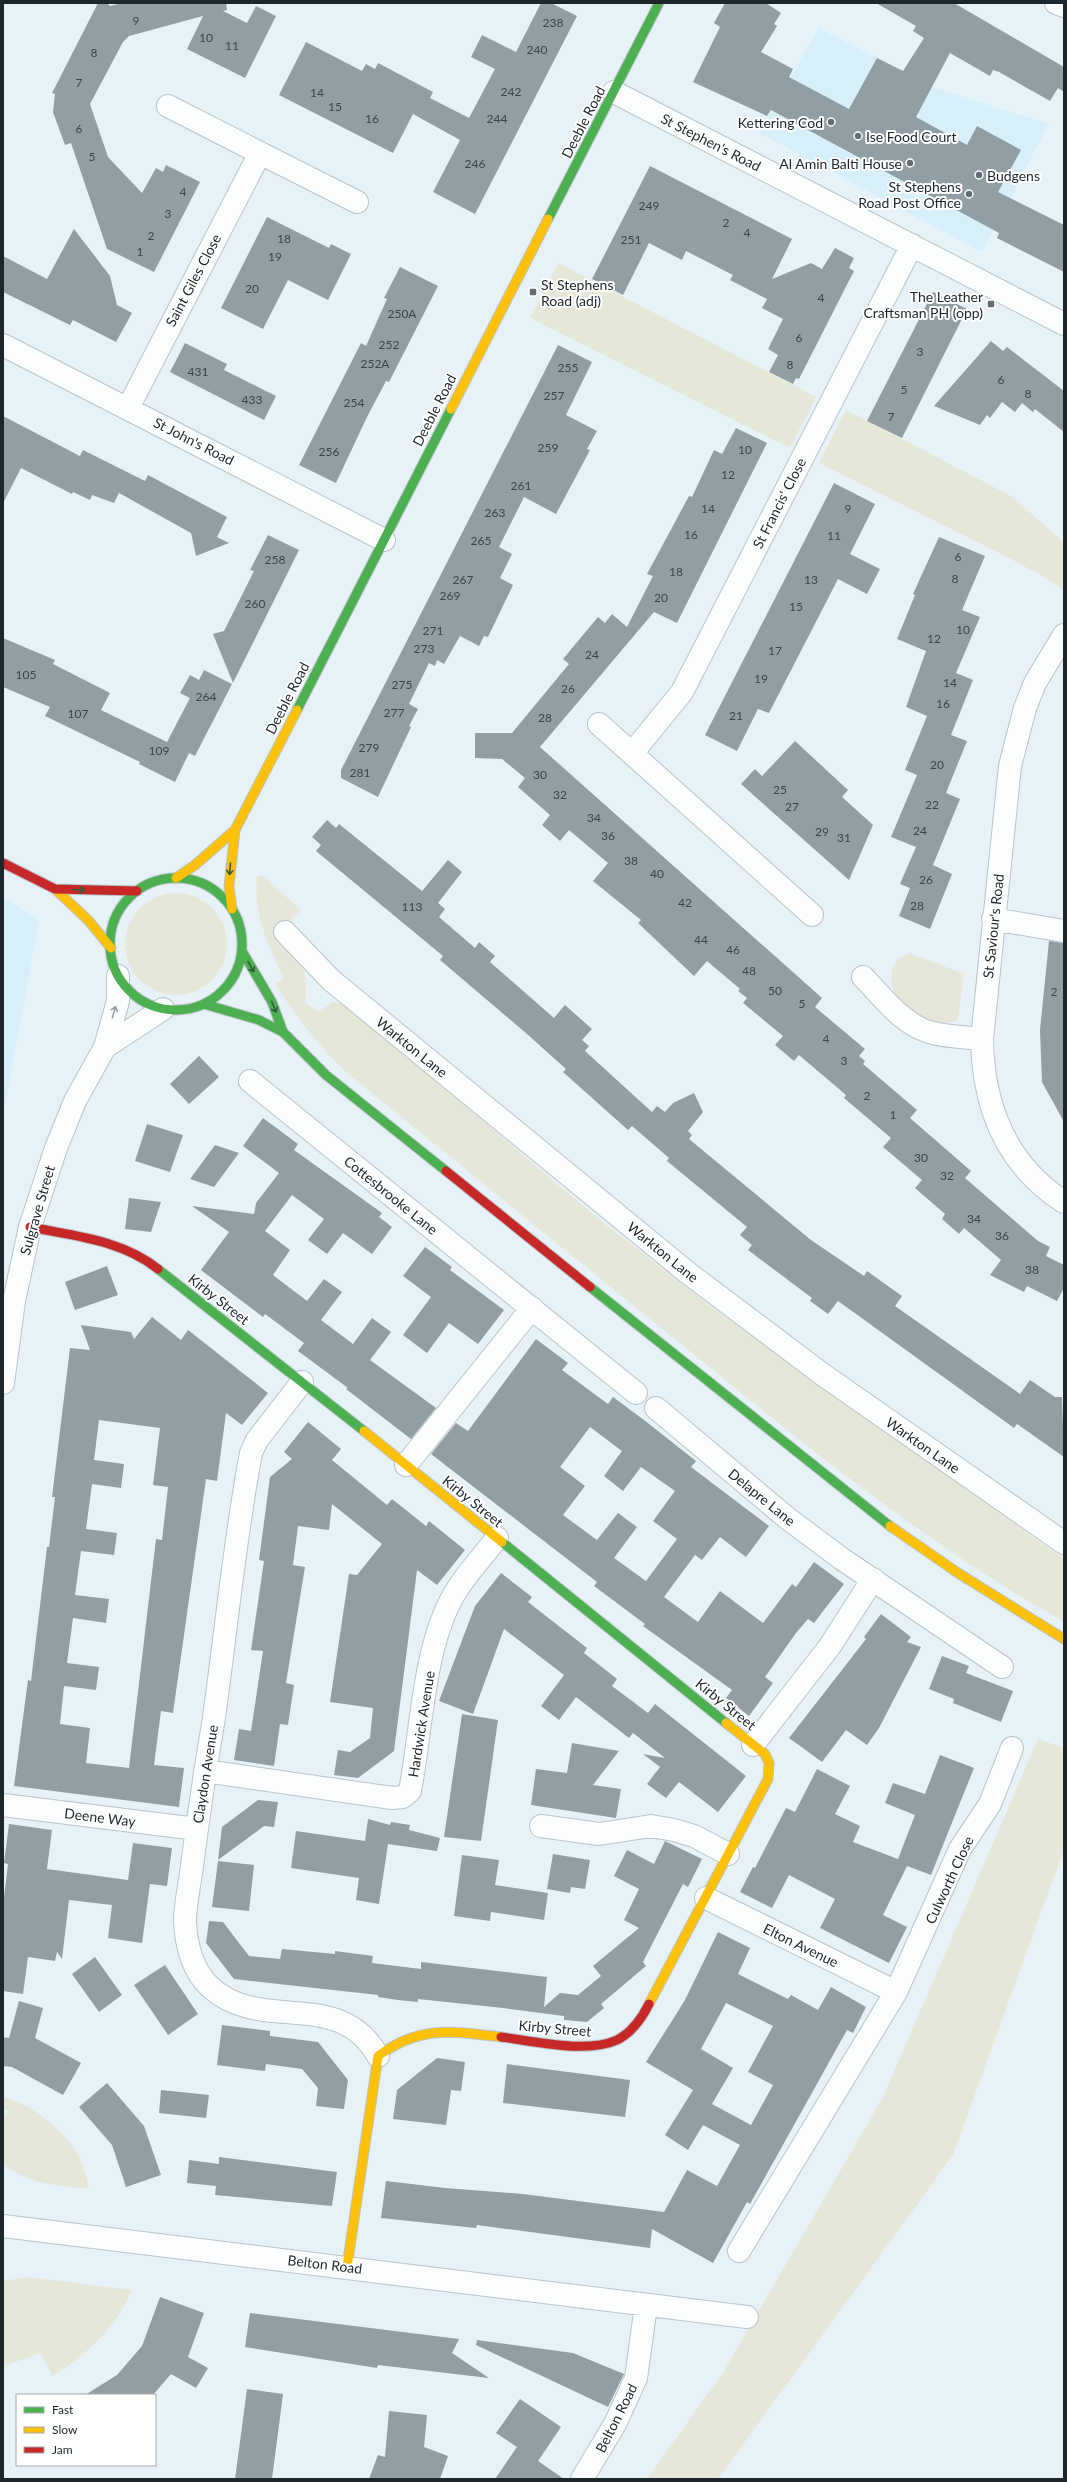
<svg xmlns="http://www.w3.org/2000/svg" width="1067" height="2482" font-family="Lato,sans-serif">
<style>
.built{fill:#d6eff9}
.green{fill:#e7e7d9}
.building{fill:#919fa4;fill-rule:evenodd}
.lines{fill:none;stroke-linecap:round;stroke-linejoin:round}
.street-casing{stroke:#bac4c9;stroke-width:24}
.fast-casing{stroke:#bac4c9;stroke-width:11}
.slow-casing{stroke:#bac4c9;stroke-width:11}
.jam-casing{stroke:#bac4c9;stroke-width:11}
.street{stroke:#fbfdfe;stroke-width:22}
.fast{stroke:#4caf50;stroke-width:9}
.slow{stroke:#ffc107;stroke-width:9}
.jam{stroke:#c62828;stroke-width:9}
.oneway{stroke:#305d3a}
.oneway2{stroke:#979d9f}
.poi-dot{fill:#636e72;stroke:#fff;stroke-width:1.5}
.labels{text-anchor:middle;dominant-baseline:central;stroke-width:4;stroke-linejoin:round;paint-order:stroke}
.number-label{font-size:12px;fill:#3a4549}
.street-label{font-size:14px;fill:#1d272b;stroke:#fff}
.poi-label{font-size:14px;fill:#1d272b;stroke:#fff;text-anchor:end}
</style>
<rect width="100%" height="100%" fill="#e6f2f7"/>
<!-- built -->
<path class="built" d="M819,28L932,87L1049,124L982,252L759,133Z
M3,897L39,920L3,1116Z"/>
<!-- green -->
<path class="green" d="M558,263L816,397L790,448L530,318Z
M846,410L1011,496L1064,542V591L1046,578L1007,557L819,463Z
M262,875L301,910L273,937C298,962 310,965 305,1003L319,1012L332,1002L346,1005L596,1217L714,1309L1064,1559V1622C924,1543 805,1445 681,1344C569,1253 456,1162 345,1071C317,1044 296,1016 275,984L284,978C268,946 253,912 257,876Z
M125 944a51 51 0 1 1 102 0a51 51 0 1 1-102 0Z
M910,953L964,974L958,1020C912,1040 864,969 910,953Z
M1038,1739L1064,1748V1849L953,2155L718,2479H647L724,2371L883,2097Z
M3,2097C27,2101 64,2130 76,2151C83,2163 86,2175 89,2189C55,2185 30,2185 3,2164V2117L10,2111L3,2109Z
M28,2277L132,2290C117,2326 86,2356 52,2376L41,2353L3,2366V2281Z"/>
<!-- building -->
<path class="building" d="M98,3H107L110,6L122,3H226L227,10L223,11L247,23L256,6L276,16L245,78L187,49L203,16L129,36L123,42L90,104L108,157L142,193L156,168L163,172L166,165L200,182L154,272L107,249L71,143L65,145L53,112L55,94L52,93Z
M541,3H551L577,16L475,214L433,192L460,140L413,114L393,153L279,95L306,42L362,71L366,64L375,69L378,63L433,92L430,98L469,118L495,69L471,57L482,35L516,52Z
M725,3H766L781,13L774,24L777,26L761,52L793,69L789,77L849,109L877,58L903,71L924,38L913,31L916,26L876,3H954L1064,67V92L1058,88L1050,101L999,72L993,70L990,76L950,53L916,117L967,145L977,126L1021,150L998,192L1064,225V272L997,238L999,233L771,110L767,116L693,82L720,27L714,23Z
M650,166L792,239L772,279L811,263L822,269L835,248L854,258L849,268L854,271L799,379L796,378L793,384L769,372L778,355L768,349L783,319L762,308L767,299L730,280L733,275L686,251L682,260L649,243L623,295L592,279Z
M267,217L329,248L331,244L351,254L328,300L288,280L263,329L221,308Z
M74,229L110,276L117,305L132,313L116,342L73,320L70,325L3,292V256L47,279Z
M400,267L438,286L389,382L386,381L367,417L336,483L299,465L361,343L366,346L387,299L384,298Z
M933,292L967,309L902,438L867,421Z
M991,341L1003,351L1007,347L1064,391V432L1035,409L1033,412L1022,403L1015,412L1002,402L990,418L987,415L980,425L934,406Z
M185,343L227,364L224,370L276,396L264,420L170,372Z
M558,345L592,362L566,415L597,431L587,449L590,450L556,514L524,497L499,547L512,554L500,578L513,585L488,637L484,636L479,646L460,636L444,664L437,660L435,666L429,663L409,704L418,709L409,726L411,727L378,797L341,778V770Z
M3,416L80,456L83,450L145,481L148,475L227,517L217,537L229,543L196,556L191,533L119,493L114,503L92,495L90,500L73,492L72,494L21,468L3,503Z
M736,428L767,443L677,623L654,612L540,747L822,998L815,1007L865,1049L859,1056L865,1061L863,1064L917,1110L910,1118L971,1171L965,1178L1038,1241L1050,1247L1046,1256L1064,1265V1288L1057,1301L1027,1286L1024,1292L990,1275L1001,1260L964,1228L959,1234L942,1219L945,1214L915,1188L922,1180L883,1147L891,1138L844,1098L846,1095L799,1055L794,1061L775,1045L783,1036L743,1003L747,998L738,991L740,989L707,961L694,976L638,923L641,920L593,881L608,863L569,830L560,841L542,825L550,815L518,787L525,778L502,759L475,758V733H512L569,664L563,659L598,617L605,623L612,614L627,627L653,576L647,574L689,496L692,497L714,450L722,454Z
M834,483L875,504L850,554L880,569L867,594L838,579L769,713L758,709L737,751L705,735Z
M268,535L299,550L233,683L213,634L224,631L254,571L250,570Z
M939,537L985,556L962,610L980,617L956,673L973,680L951,735L967,741L946,793L960,799L933,865L952,874L930,929L899,916L910,888L900,884L916,847L891,837L917,775L905,770L927,716L906,707L926,651L897,639L915,595L913,594Z
M3,638L55,660L53,664L110,693L101,710L167,742L190,698L180,693L190,675L199,680L204,670L232,684L195,756L189,753L175,782L139,764L140,762L45,716L50,707L3,687Z
M795,741L848,790L842,797L873,825L849,880L741,784L755,769L762,776Z
M327,820L336,828L339,824L422,891L448,860L462,872L438,903L445,909L439,917L475,948L479,942L495,956L490,962L554,1018L565,1005L592,1029L582,1040L589,1046L585,1051L652,1112L657,1106L665,1112L673,1103L694,1093L703,1112L688,1131L692,1135L689,1139L811,1240L864,1276L867,1271L902,1296L895,1306L1020,1394L1030,1380L1055,1397H1062L1064,1457L1017,1424L1014,1428L838,1301L828,1314L810,1301L812,1298L748,1250L752,1245L740,1235L747,1227L667,1161L669,1158L632,1126L628,1130L563,1072L566,1069L527,1034L440,960L443,956L316,851L321,845L312,837Z
M1049,941L1064,943V1122L1042,1082L1040,1030Z
M199,1056L219,1077L189,1104L170,1084Z
M263,1118L298,1144L294,1150L382,1213L379,1217L392,1227L372,1254L343,1233L327,1254L308,1240L324,1219L292,1195L265,1231L290,1250L273,1275L307,1301L324,1279L342,1292L321,1320L353,1344L372,1318L391,1332L370,1360L436,1408L411,1439L346,1389L348,1388L298,1351L304,1343L265,1314L263,1317L201,1270L229,1232L192,1206L254,1214L256,1203L279,1173L243,1146Z
M147,1124L183,1135L170,1172L135,1161Z
M215,1145L239,1153L214,1187L190,1179Z
M129,1198L161,1202L151,1232L125,1229Z
M425,1247L452,1267L450,1270L504,1310L478,1344L449,1323L427,1353L403,1335L431,1297L403,1276Z
M107,1266L118,1295L75,1310L65,1282Z
M152,1317L181,1340L188,1330L268,1393L242,1425L226,1413L217,1481L206,1479L173,1713L161,1711L154,1765L184,1768L179,1807L14,1786L28,1680L31,1681L47,1547H49L55,1497H52L70,1348L90,1350L81,1325L131,1332L134,1339ZM99,1420L160,1428L153,1485L168,1487L162,1540L156,1539L129,1768L86,1763L90,1728L60,1724L64,1686L96,1690L99,1667L67,1663L73,1618L106,1623L109,1599L75,1595L81,1551L114,1555L117,1533L86,1529L92,1484L121,1488L124,1464L94,1460Z
M536,1339L568,1363L562,1370L608,1404L613,1397L644,1420L696,1461L691,1467L769,1526L746,1557L720,1537L702,1560L695,1555L664,1597L698,1622L720,1591L763,1623L792,1584L796,1587L814,1562L844,1584L814,1623L808,1619L796,1633L765,1677L773,1683L749,1716L726,1698L732,1690L643,1626L645,1624L594,1586L597,1582L431,1454L456,1423L468,1431ZM590,1427L622,1451L604,1476L623,1491L641,1467L675,1491L653,1521L677,1539L646,1581L614,1558L637,1527L618,1513L597,1540L563,1515L585,1486L560,1467Z
M308,1422L341,1449L332,1460L387,1505L392,1499L426,1526L429,1521L465,1550L437,1585L417,1570L394,1751L358,1778L334,1775L338,1750L350,1752L370,1738L373,1708L330,1702L349,1574L357,1575L382,1544L332,1504L329,1530L298,1526L293,1565L305,1567L286,1683L294,1685L288,1725L280,1724L274,1766L234,1760L239,1729L251,1731L263,1651L251,1650L264,1561L259,1560L270,1477L292,1459L284,1452Z
M501,1573L532,1597L528,1602L587,1648L584,1653L617,1679L612,1686L648,1713L655,1704L746,1776L718,1812L679,1782L666,1798L647,1784L660,1767L643,1754L665,1758L633,1733L629,1738L576,1697L559,1720L541,1706L564,1675L504,1629L473,1714L439,1701L475,1606Z
M881,1614L911,1637L907,1642L921,1647L879,1728L867,1745L846,1730L822,1762L789,1738L866,1639L864,1637Z
M942,1656L969,1666L966,1673L1013,1691L1001,1722L953,1703L954,1699L929,1689Z
M462,1714L498,1720L481,1841L444,1837Z
M572,1743L619,1751L593,1785L621,1789L616,1818L531,1805L536,1769L567,1773Z
M940,1755L974,1768L931,1875L907,1866L883,1915L907,1927L889,1963L820,1928L835,1899L789,1875L772,1908L740,1892L753,1867L755,1868L786,1808L795,1812L817,1769L850,1786L835,1814L860,1826L853,1842L898,1859L915,1815L885,1803L893,1783L925,1794Z
M258,1800L278,1802L274,1827L264,1826L218,1860L222,1827Z
M368,1819L390,1825L391,1822L410,1825L409,1830L440,1838L437,1851L388,1844L379,1904L356,1900L359,1878L291,1868L296,1831L365,1841Z
M9,1824L52,1830L47,1869L128,1880L133,1843L172,1848L167,1886L150,1884L142,1943L108,1938L112,1905L69,1900L62,1959L57,1952L55,1961L28,1957L23,1994L3,1991V1905L8,1864L4,1863Z
M665,1841L702,1859L688,1887L683,1884L643,1962L646,1966L601,2004L604,2008L587,2022L564,2020V2016L503,2008L418,1999V2002L398,2000L378,1997V1995L234,1979L206,1943L209,1921L223,1922L249,1956L280,1959L282,1949L335,1954V1951L373,1956L372,1963L421,1969V1962L547,1977L544,2007L560,1993L578,1995L601,1976L593,1966L639,1928L624,1920L639,1889L614,1876L627,1850L654,1864Z
M553,1854L590,1860L585,1889L571,1887L570,1893L547,1889Z
M462,1855L499,1860L495,1885L548,1893L544,1920L491,1912L490,1921L454,1916Z
M218,1861L254,1865L249,1911L212,1907Z
M718,1932L750,1948L738,1974L788,1999L791,1995L818,2010L831,1987L866,2007L853,2033L847,2030L750,2204L747,2202L713,2263L652,2229L650,2248L477,2225L476,2228L381,2218L386,2181L445,2188L523,2194L664,2212L687,2170L717,2186L740,2145L703,2125L688,2150L665,2135L693,2090L646,2062L685,2000ZM726,2003L773,2026L748,2072L773,2085L751,2125L712,2104L733,2068L701,2049Z
M95,1957L122,1995L99,2012L72,1974Z
M165,1965L198,2014L168,2035L134,1985Z
M19,2001L43,2008L35,2038L81,2063L63,2095L12,2067L3,2066V2037L9,2038Z
M222,2025L270,2031V2036L318,2042L348,2080L344,2109L316,2106L318,2088L302,2069L266,2064L265,2071L217,2065Z
M437,2058L465,2062L461,2091L451,2090L446,2125L393,2119L397,2090Z
M507,2064L630,2080L625,2117L503,2103Z
M107,2083L144,2126L161,2175L126,2187L112,2145L79,2107Z
M161,2090L209,2095L206,2118L159,2113Z
M219,2157L337,2172L332,2206L215,2195L216,2186L187,2183L189,2160L219,2164Z
M160,2297L204,2313L188,2357L208,2368L196,2388L171,2374L153,2395H85L117,2375L142,2346Z
M250,2313L459,2339L452,2353L489,2378L378,2365L377,2368L245,2347Z
M477,2340L573,2353L624,2374L608,2407L476,2345Z
M247,2389L283,2394L272,2479H235Z
M520,2399L561,2427L538,2461L564,2479H495L517,2447L496,2433Z
M389,2411L427,2415L424,2447L448,2456L440,2479H369L378,2455L385,2457Z"/>
<g class="lines">
<defs>
<path id="street" d="M1056,3L1064,6
M614,92L1064,324
M168,106L260,153
M3,345L384,540
M128,408L260,153L357,202
M1064,635L1035,683L1025,708L1010,766L982,1039C983,1106 1005,1164 1064,1202
M599,724L812,915
M633,752L682,692L912,245
M993,919L1064,931
M285,932L331,980L688,1273L822,1374L1064,1543
M863,977C883,997 904,1027 933,1033C949,1037 966,1037 982,1039
M105,1047L163,1009
M250,1081L636,1393
M302,1382L257,1440L251,1453C234,1542 226,1634 213,1724C205,1771 198,1819 192,1866C190,1884 185,1903 185,1921C186,1944 192,1969 209,1986C260,2035 339,1986 378,2056
M3,1383L14,1301L30,1227L56,1148L75,1101L105,1047L118,1001V976
M656,1408L787,1518L842,1559L1002,1667
M406,1465L532,1308
M753,1745L830,1646L873,1579
M205,1771L392,1798L403,1797L410,1791C422,1730 423,1641 458,1588C469,1571 484,1555 497,1538
M3,1805L197,1829
M541,1826L599,1834L651,1826L674,1830L694,1836L728,1854
M706,1898L896,1992
M3,2226L747,2317
M739,2251L896,1992L960,1849L990,1804L1012,1748
M582,2479L615,2424L636,2378L646,2305"/>
<path id="fast" d="M548,219L659,3
M297,710L451,409
M110 944a66 66 0 1 1 132 0a66 66 0 1 1-132 0Z
M242,951L272,1002L283,1032
M204,1004L259,1020L283,1032L326,1075L446,1171
M158,1269L364,1431
M590,1287L890,1526
M502,1542L726,1723"/>
<path id="slow" d="M451,409L548,219
M176,878L195,865L235,830
M55,889L88,920L111,948
M232,909L229,886L235,830L297,710
M364,1431L502,1542
M890,1526L958,1573L1064,1639
M649,2004L768,1779L769,1763L765,1754L726,1723
M347,2267L378,2056C420,2025 452,2031 501,2037"/>
<path id="jam" d="M3,863L55,889L137,891
M446,1171L590,1287
M30,1227C74,1236 122,1240 158,1269
M501,2037C534,2041 586,2054 617,2040C631,2033 642,2018 649,2004"/>
</defs>
<!-- street casing -->
<use href="#street" class="street-casing"/>
<!-- fast casing -->
<use href="#fast" class="fast-casing"/>
<!-- slow casing -->
<use href="#slow" class="slow-casing"/>
<!-- jam casing -->
<use href="#jam" class="jam-casing"/>
<!-- street -->
<use href="#street" class="street"/>
<!-- fast -->
<use href="#fast" class="fast"/>
<!-- slow -->
<use href="#slow" class="slow"/>
<!-- jam -->
<use href="#jam" class="jam"/>
</g>
<!-- one-way arrows -->
<defs><path id="oneway-shaft" d="M-6 0H5M1.5-3L5.5 0L1.5 3" fill="none" stroke-width="1.6" stroke-linecap="round" stroke-linejoin="round"/></defs>
<g class="oneway">
<use href="#oneway-shaft" transform="translate(230 869) rotate(95)"/>
<use href="#oneway-shaft" transform="translate(79 890) rotate(3)"/>
<use href="#oneway-shaft" transform="translate(251 967) rotate(61)"/>
<use href="#oneway-shaft" transform="translate(274 1007) rotate(68)"/>
</g>
<use class="oneway2" href="#oneway-shaft" transform="translate(114 1012) rotate(-74)"/>
<!-- markers -->
<g class="poi-dot">
<circle cx="831" cy="122" r="4"/>
<circle cx="858" cy="136" r="4"/>
<circle cx="910" cy="163" r="4"/>
<circle cx="979" cy="175" r="4"/>
<circle cx="969" cy="194" r="4"/>
<rect x="529" y="288" width="8" height="8" rx="2"/>
<rect x="987" y="300" width="8" height="8" rx="2"/>
</g>
<g class="labels">
<!-- number labels -->
<g class="number-label">
<text x="136" y="20">9</text>
<text x="553" y="22">238</text>
<text x="206" y="37">10</text>
<text x="232" y="45">11</text>
<text x="537" y="49">240</text>
<text x="94" y="52">8</text>
<text x="79" y="82">7</text>
<text x="511" y="91">242</text>
<text x="317" y="92">14</text>
<text x="335" y="106">15</text>
<text x="372" y="118">16</text>
<text x="497" y="118">244</text>
<text x="79" y="128">6</text>
<text x="92" y="156">5</text>
<text x="475" y="163">246</text>
<text x="183" y="191">4</text>
<text x="649" y="205">249</text>
<text x="168" y="213">3</text>
<text x="726" y="222">2</text>
<text x="747" y="232">4</text>
<text x="151" y="235">2</text>
<text x="284" y="238">18</text>
<text x="631" y="239">251</text>
<text x="140" y="251">1</text>
<text x="275" y="256">19</text>
<text x="252" y="288">20</text>
<text x="821" y="297">4</text>
<text x="402" y="313">250A</text>
<text x="799" y="337">6</text>
<text x="389" y="344">252</text>
<text x="920" y="351">3</text>
<text x="375" y="363">252A</text>
<text x="790" y="364">8</text>
<text x="568" y="367">255</text>
<text x="198" y="371">431</text>
<text x="1001" y="379">6</text>
<text x="904" y="389">5</text>
<text x="1028" y="393">8</text>
<text x="554" y="395">257</text>
<text x="252" y="399">433</text>
<text x="354" y="402">254</text>
<text x="891" y="416">7</text>
<text x="548" y="447">259</text>
<text x="745" y="449">10</text>
<text x="329" y="451">256</text>
<text x="728" y="474">12</text>
<text x="521" y="485">261</text>
<text x="708" y="508">14</text>
<text x="848" y="508">9</text>
<text x="495" y="512">263</text>
<text x="691" y="534">16</text>
<text x="834" y="535">11</text>
<text x="481" y="540">265</text>
<text x="958" y="556">6</text>
<text x="275" y="559">258</text>
<text x="676" y="571">18</text>
<text x="955" y="578">8</text>
<text x="463" y="579">267</text>
<text x="811" y="579">13</text>
<text x="450" y="595">269</text>
<text x="661" y="597">20</text>
<text x="255" y="603">260</text>
<text x="796" y="606">15</text>
<text x="963" y="629">10</text>
<text x="433" y="630">271</text>
<text x="934" y="638">12</text>
<text x="424" y="648">273</text>
<text x="775" y="650">17</text>
<text x="592" y="654">24</text>
<text x="26" y="674">105</text>
<text x="761" y="678">19</text>
<text x="950" y="682">14</text>
<text x="402" y="684">275</text>
<text x="568" y="688">26</text>
<text x="206" y="696">264</text>
<text x="943" y="703">16</text>
<text x="394" y="712">277</text>
<text x="78" y="713">107</text>
<text x="736" y="715">21</text>
<text x="545" y="717">28</text>
<text x="369" y="747">279</text>
<text x="159" y="750">109</text>
<text x="937" y="764">20</text>
<text x="360" y="772">281</text>
<text x="540" y="774">30</text>
<text x="780" y="789">25</text>
<text x="560" y="794">32</text>
<text x="932" y="804">22</text>
<text x="792" y="806">27</text>
<text x="594" y="817">34</text>
<text x="920" y="830">24</text>
<text x="822" y="831">29</text>
<text x="608" y="835">36</text>
<text x="844" y="837">31</text>
<text x="631" y="860">38</text>
<text x="657" y="873">40</text>
<text x="926" y="879">26</text>
<text x="685" y="902">42</text>
<text x="917" y="905">28</text>
<text x="412" y="906">113</text>
<text x="701" y="939">44</text>
<text x="733" y="949">46</text>
<text x="749" y="970">48</text>
<text x="775" y="990">50</text>
<text x="1054" y="991">2</text>
<text x="802" y="1003">5</text>
<text x="826" y="1038">4</text>
<text x="844" y="1060">3</text>
<text x="867" y="1095">2</text>
<text x="893" y="1114">1</text>
<text x="921" y="1157">30</text>
<text x="947" y="1175">32</text>
<text x="974" y="1218">34</text>
<text x="1002" y="1235">36</text>
<text x="1032" y="1269">38</text>
</g>
<!-- street labels -->
<g class="street-label">
<text transform="translate(583 122) rotate(-63)">Deeble Road</text>
<text transform="translate(711 142) rotate(27)">St Stephen's Road</text>
<text transform="translate(193 280) rotate(-62)">Saint Giles Close</text>
<text transform="translate(434 410) rotate(-63)">Deeble Road</text>
<text transform="translate(194 441) rotate(27)">St John's Road</text>
<text transform="translate(779 503) rotate(-63)">St Francis' Close</text>
<text transform="translate(287 698) rotate(-63)">Deeble Road</text>
<text transform="translate(993 926) rotate(-84)">St Saviour's Road</text>
<text transform="translate(412 1047) rotate(39)">Warkton Lane</text>
<text transform="translate(391 1195) rotate(39)">Cottesbrooke Lane</text>
<text transform="translate(37 1210) rotate(-74)">Sulgrave Street</text>
<text transform="translate(663 1252) rotate(39)">Warkton Lane</text>
<text transform="translate(219 1299) rotate(38)">Kirby Street</text>
<text transform="translate(923 1445) rotate(35)">Warkton Lane</text>
<text transform="translate(762 1497) rotate(39)">Delapre Lane</text>
<text transform="translate(473 1501) rotate(39)">Kirby Street</text>
<text transform="translate(726 1704) rotate(39)">Kirby Street</text>
<text transform="translate(421 1724) rotate(-81)">Hardwick Avenue</text>
<text transform="translate(205 1774) rotate(-81)">Claydon Avenue</text>
<text transform="translate(100 1817) rotate(7)">Deene Way</text>
<text transform="translate(949 1880) rotate(-65)">Culworth Close</text>
<text transform="translate(801 1945) rotate(26)">Elton Avenue</text>
<text transform="translate(555 2028) rotate(5)">Kirby Street</text>
<text transform="translate(325 2264) rotate(7)">Belton Road</text>
<text transform="translate(616 2418) rotate(-63)">Belton Road</text>
</g>
<!-- poi labels -->
<g class="poi-label">
<text x="823" y="122">Kettering Cod</text>
<text x="866" y="136" text-anchor="start">Ise Food Court</text>
<text x="902" y="163">Al Amin Balti House</text>
<text x="987" y="175" text-anchor="start">Budgens</text>
<text x="961" y="186">St Stephens<tspan x="961" dy="16">Road Post Office</tspan></text>
<text x="541" y="284" text-anchor="start">St Stephens<tspan x="541" dy="16">Road (adj)</tspan></text>
<text x="983" y="296">The Leather<tspan x="983" dy="16">Craftsman PH (opp)</tspan></text>
</g>
</g>
<!-- border -->
<rect width="1067" height="2482" fill="none" stroke="#1d272b" stroke-width="8"/>
<!-- legend -->
<rect x="16" y="2394" width="140" height="72" fill="#ffffff" stroke="#a5a9aa"/>
<rect x="24" y="2407" width="20" height="6" fill="#4caf50" stroke="#a5a9aa"/>
<text x="52" y="2414" font-size="12" fill="#1d272b">Fast</text>
<rect x="24" y="2427" width="20" height="6" fill="#ffc107" stroke="#a5a9aa"/>
<text x="52" y="2434" font-size="12" fill="#1d272b">Slow</text>
<rect x="24" y="2447" width="20" height="6" fill="#c62828" stroke="#a5a9aa"/>
<text x="52" y="2454" font-size="12" fill="#1d272b">Jam</text>
</svg>
